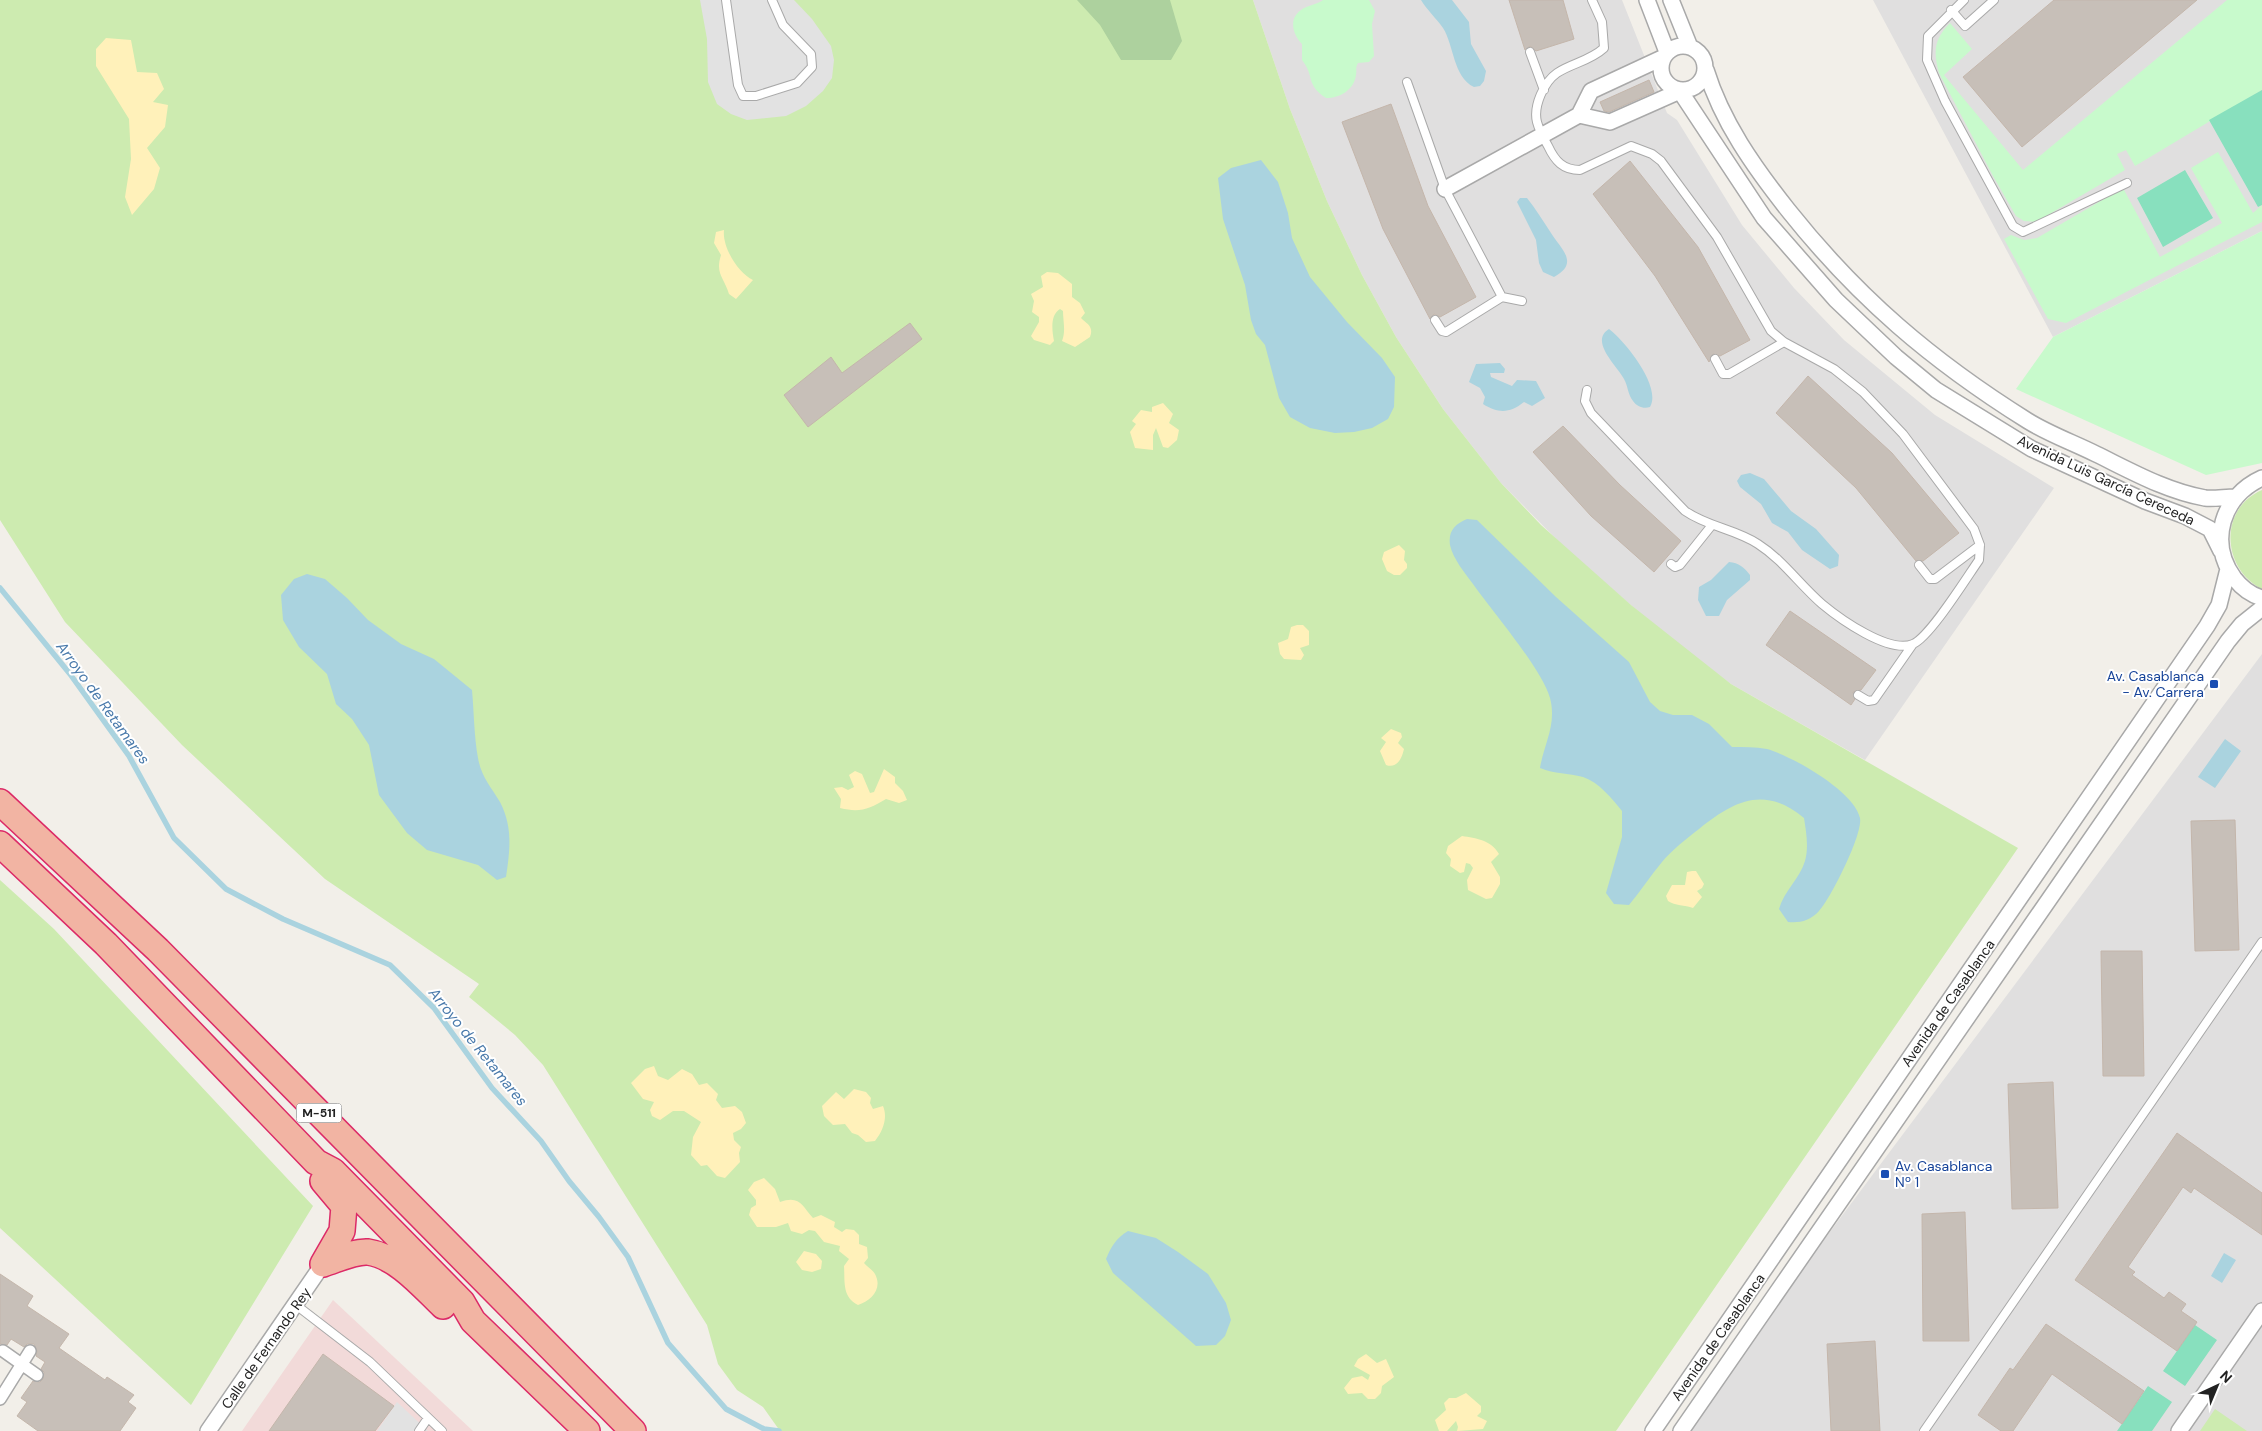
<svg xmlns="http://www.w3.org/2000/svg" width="2262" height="1431" font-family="'DM Sans',sans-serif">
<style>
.residential{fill:#e0dfdf}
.commercial{fill:#f2dad9}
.grass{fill:#cdebb0}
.forest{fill:#add19e}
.sand{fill:#fff1ba}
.park{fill:#c8facc}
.pitch{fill:#88e0be}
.parking{fill:#e2e2e2}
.water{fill:#aad3df}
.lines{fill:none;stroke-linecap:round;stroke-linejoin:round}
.stream{stroke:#aad3df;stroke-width:5.5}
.building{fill:#c7bfb8;stroke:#c4b6ab}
.service-casing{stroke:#a9a9a9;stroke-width:10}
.pedestrian-casing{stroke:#a9a9a9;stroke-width:14}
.minor-casing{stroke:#a9a9a9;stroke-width:18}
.trunk-casing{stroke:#dc2a67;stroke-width:28}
.service{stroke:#fff;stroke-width:8}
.pedestrian{stroke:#fff;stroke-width:11}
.minor{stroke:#fff;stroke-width:15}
.trunk{stroke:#f2b4a3;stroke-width:25}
.transit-dot{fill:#1a4fb4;stroke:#fff;stroke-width:2}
.labels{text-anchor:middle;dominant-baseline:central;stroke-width:4;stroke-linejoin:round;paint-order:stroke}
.shield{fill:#fff;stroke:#646464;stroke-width:1}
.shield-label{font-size:12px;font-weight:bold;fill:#222}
.street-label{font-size:14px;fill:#222;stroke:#fff}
.transit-label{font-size:14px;fill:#164399;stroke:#fff;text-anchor:end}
.water-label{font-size:15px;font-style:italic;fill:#4a7aab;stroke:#fff}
</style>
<rect width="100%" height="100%" fill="#f2efe9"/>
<!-- residential -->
<path class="residential" d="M1253,0H1622L1667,113L1677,120L1742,225L1794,288L1844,340L1935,415L2054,488L1865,760L1731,684L1689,654L1575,558L1501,483L1443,409L1396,337L1362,275L1327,201L1290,109Z
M1873,0H2262V231L2053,337Z
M2262,654V1431H1681Z"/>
<!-- commercial -->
<path class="commercial" d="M333,1300L473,1431H242Z"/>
<!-- grass -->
<path class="grass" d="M0,0H1253L1290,109L1327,201L1362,275L1396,337L1443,409L1501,483L1541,525L1631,605L1731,684L2018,848L1616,1431H780L763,1407L737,1390L718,1364L707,1325L543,1065L515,1035L469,997L479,984L325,879L182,745L65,622L0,520Z
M2262,490V589C2222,569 2218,509 2262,490Z
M0,880L54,929L313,1206L191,1405L0,1228Z
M2215,1409L2247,1431H2200Z"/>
<!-- forest -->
<path class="forest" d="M1077,0H1170L1182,41L1171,60H1121L1100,25Z"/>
<!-- sand -->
<path class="sand" d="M106,38L131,40L137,72L157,73L164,89L153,102L168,105L165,127L147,148L160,168L154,189L132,215L125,197L131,159L129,119L96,66V49Z
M724,230C722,247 738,273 753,280L736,299L729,294C724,277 715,274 721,255L714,243L716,232Z
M1047,272L1058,273L1072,284V297L1080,303L1085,313L1081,318C1087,324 1094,326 1090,337L1075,347L1062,341C1066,331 1063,321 1063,311L1060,309C1050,315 1052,330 1054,341L1050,345L1034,340L1031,336L1039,322V317L1032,312L1034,301L1031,294L1043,287L1041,276Z
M1163,403L1173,414L1169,423L1179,430L1177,440L1168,448L1163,447L1156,428L1153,435V450L1135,448L1130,432L1136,424L1132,421L1141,410L1152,412V407Z
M1399,545L1405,551L1404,560L1407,564V568L1400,575H1394L1387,571L1382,559L1384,552Z
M1297,625H1303L1309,631V645L1300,648L1304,655L1301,660L1284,659L1280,654L1278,643L1288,639L1291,627Z
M1391,729L1401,733L1402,737L1398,743L1404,749C1402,758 1397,769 1386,765L1380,751L1386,742L1381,738Z
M884,769L895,777V783L903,791L907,800L899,803L886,799C869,809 860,813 840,808L841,799L834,788L842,787L848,790L854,787L849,775L855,771L862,774L870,793L874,792Z
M1462,836C1476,838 1491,840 1499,854L1491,862L1500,877V884L1492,898L1486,899L1468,890L1467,880L1473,868L1470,864L1466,863L1464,872L1460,873L1450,866L1451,859L1446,853L1448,846Z
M1692,871H1696L1704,884L1702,888L1697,891L1702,897L1693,908C1685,905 1675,906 1668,901L1666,896L1672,885H1685L1687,872Z
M654,1066L658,1076L668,1080L682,1069L692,1074L699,1085L707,1083L718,1094L716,1100L722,1108L735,1106L742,1112L746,1123L741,1129L733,1133L734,1140L741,1147L739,1153L740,1162L725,1178L717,1176L707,1165L701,1166L691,1155L693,1137L701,1122L684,1111H673L660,1120L652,1116L650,1110L654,1102L643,1099L631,1083L645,1069Z
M854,1089L866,1092L871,1098L870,1103L873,1109L883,1106C888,1118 883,1131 875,1141L866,1142L858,1135L852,1133L845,1124L833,1125L824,1116L822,1106L836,1092L844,1099Z
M764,1178L775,1189L780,1202C800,1195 802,1206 813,1218L821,1215L835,1222L834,1227L842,1232L846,1229L854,1230L859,1235V1244L867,1247L868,1258L864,1263C867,1267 873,1270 875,1274C883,1289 871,1301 858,1305C842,1297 845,1282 844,1266L849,1259L839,1251L840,1246L824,1242L815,1231L809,1230L802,1234L791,1231L788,1223L776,1227H757L749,1215L751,1208L756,1205V1200L748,1190L754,1182Z
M804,1251L816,1254L822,1261L821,1269L812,1272L802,1270L796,1262Z
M1366,1354L1377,1363L1386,1359L1394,1377L1382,1386L1381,1393L1375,1399H1368L1362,1393L1348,1394L1344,1388L1352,1378L1362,1376L1368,1380L1370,1375L1354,1366L1358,1359Z
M1466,1393L1481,1406V1412L1477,1416L1487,1421L1483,1429L1457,1431L1458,1427L1456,1421L1447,1431H1439L1435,1420L1446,1410L1444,1403L1449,1398H1456Z"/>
<!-- park -->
<path class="park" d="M1323,0H1369L1375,11L1372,24L1374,56L1369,62L1358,63C1355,68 1357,69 1356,75C1354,90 1340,98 1326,98C1305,84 1315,76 1302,60V44C1293,35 1288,19 1301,10C1308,5 1316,5 1323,0Z
M2227,0H2262V90L2135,166L2126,150L2117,154L2125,170L2036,222L2024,221L2016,216L1993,176L1939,73C1933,52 1934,39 1950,23L1972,49L1944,75L2023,170Z
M2218,152L2253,213L2262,205V222L2066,323L2048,319L2004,239L2011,235L2024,240L2037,238L2123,188L2160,257L2222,223L2191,168Z
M2262,231V463L2206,475L2016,389L2053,337Z"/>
<!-- pitch -->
<path class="pitch" d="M2262,90V205L2258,207L2209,120Z
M2185,170L2213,218L2163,247L2137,198Z
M2195,1325L2217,1340L2185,1386L2163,1371Z
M2148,1386L2172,1402L2152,1431H2117Z"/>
<!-- parking -->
<path class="parking" d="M700,0H794L812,19L831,46L834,60L832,78L823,91L806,106L786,116L747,120L731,114L717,104L708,82L707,39Z
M397,1402L428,1431H377Z"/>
<!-- water -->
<path class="water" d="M1421,0H1452L1469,22L1471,44L1486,71L1484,81L1480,86L1474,87C1453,77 1454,45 1443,28C1436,18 1427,10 1421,0Z
M1261,160L1278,182L1288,213L1292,238L1310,277L1347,322L1382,358L1395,377L1394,407L1388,419L1372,428L1354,432L1335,433L1310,428L1290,417L1279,398L1265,345L1256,334L1251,320L1245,285L1223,219L1218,178L1231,168Z
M1520,198H1527C1536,209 1543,221 1551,233C1561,249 1580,263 1554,277L1543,272L1539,263L1536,240L1517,202Z
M1609,329C1625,341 1662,387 1650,407C1644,409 1637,407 1633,401C1628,395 1628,386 1624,379C1617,366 1589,341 1609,329Z
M1500,363L1505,369L1504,373H1490L1491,377L1512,386L1517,380L1536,381L1545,398L1532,406L1524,402C1510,413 1499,414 1483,404L1485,397L1480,388L1469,382L1476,364Z
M1750,473L1764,479L1791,511L1816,529L1839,555L1838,566L1830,569L1802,550L1788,532L1772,523L1761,504L1740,487L1737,481L1741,475Z
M1467,519L1477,520L1556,597L1629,662L1650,702L1660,711L1673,715H1692L1709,724L1732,747C1744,747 1755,747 1767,749C1792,756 1854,791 1860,818C1863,834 1831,898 1819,911C1810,921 1800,923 1788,922L1779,909C1784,891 1800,878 1805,861C1809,847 1806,831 1804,818C1764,785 1734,801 1699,829C1686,839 1672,850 1662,862C1650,876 1641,891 1629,905L1614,904L1606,893L1622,837V811C1612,799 1599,782 1583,777C1568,773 1555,774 1540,768C1544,743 1557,725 1550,698C1542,669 1492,611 1473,584C1465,573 1453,559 1450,545C1448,531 1455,524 1467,519Z
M1729,562C1739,563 1744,567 1750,575V580L1727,600L1719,616H1706L1698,600L1699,587L1711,580Z
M307,574L325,579L347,598L368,620L401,644L434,659L472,690C474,712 474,736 478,758C481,776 491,787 500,802C513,827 510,850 506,877L497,880L478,865L427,850L407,833L379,795L369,745L352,719L336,704L327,674L299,647L283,620L281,595L294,579Z
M2225,739L2241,751L2215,788L2198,777Z
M1128,1231L1156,1238L1178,1252L1208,1274L1226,1303L1231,1320L1225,1336L1216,1345L1196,1346L1113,1273L1106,1259C1111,1247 1116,1238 1128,1231Z
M2224,1253L2236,1260L2222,1283L2211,1276Z"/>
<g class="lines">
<!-- stream -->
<path class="stream" d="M0,588L70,674L129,756L174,838L226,889L283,919L390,965L434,1008L492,1088L541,1141L569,1181L599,1217L628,1257L668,1343L726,1409L764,1429L779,1431"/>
</g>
<!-- building -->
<path class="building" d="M1509,0H1563L1574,39L1536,51L1530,46L1525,50Z
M2054,0H2197L2022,147L1963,77Z
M1649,80L1654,92L1609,112L1604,111L1600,102Z
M1391,104L1428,206L1476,297L1440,317L1434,314L1430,319L1383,229L1342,122Z
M1630,161L1698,247L1750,340L1720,356L1713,354L1709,362L1655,276L1593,194Z
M910,323L922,339L808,427L784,395L831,357L842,373Z
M1808,376L1892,453L1959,533L1923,561H1916L1856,488L1776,413Z
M1563,426L1620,485L1681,541L1654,572L1591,516L1533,452Z
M1790,611L1876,670L1861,690L1853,692L1855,699L1851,705L1766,645Z
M2235,820L2239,950L2195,951L2191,821Z
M2101,951H2142L2144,1076H2103Z
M2053,1082L2058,1208L2012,1209L2008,1084Z
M2177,1133L2262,1193V1235L2194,1188L2191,1193L2183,1187L2128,1267L2135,1272L2132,1275L2164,1298L2169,1292L2186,1304L2181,1311L2197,1322L2177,1351L2075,1280Z
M1965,1212L1969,1341H1923L1922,1214Z
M0,1274L33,1296L27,1306L69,1334L59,1348L105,1380L107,1377L134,1395L128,1402L136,1408L120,1431H38L17,1416L27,1402L21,1398L33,1381L40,1382L43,1379L44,1372L41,1369L45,1362L36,1356L37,1351L34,1344H27L24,1347L11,1339L7,1345L0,1344Z
M2046,1324L2144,1391L2122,1424L2052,1374L2013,1431H2001L1978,1415L2010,1368L2013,1370Z
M1875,1341L1880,1431H1831L1827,1344Z
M323,1354L394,1406L375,1431H269Z"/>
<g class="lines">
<defs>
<path id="service" d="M726,0L738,85L743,96H756L797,83L812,67L811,54L783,25L772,0
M1964,0L1928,36L1927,60L1945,101L2013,226L2023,232L2127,183
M1951,10L1965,26L1994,0
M1530,52L1544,90
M1407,82L1445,189L1502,297L1522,301
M1435,320L1442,331L1446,332L1502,297
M1715,359L1723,374H1729L1784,342
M1587,390L1585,401L1591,413L1685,511C1708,527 1735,529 1758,544C1783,560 1799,584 1822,604C1840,619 1889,654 1913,644C1930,637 1967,577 1979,560L1980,545L1974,529L1903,434L1863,392L1834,369L1784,342L1771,331L1717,237L1661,161L1652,154L1631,146L1580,170C1563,170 1555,161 1548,146C1544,139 1539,130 1537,122C1533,106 1544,82 1557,73C1572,63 1590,61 1604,48L1602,22L1592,0
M1671,564L1675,567L1680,565L1712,525
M1919,565L1930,579H1935L1980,545
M1858,695L1868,701L1874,700L1913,644
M296,1305L370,1362L442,1431
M419,1431L428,1418
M1924,1431L2262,942"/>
<path id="pedestrian" d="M3,1351L37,1375
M0,1399L30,1351"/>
<path id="minor" d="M1647,0L1667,52
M1671,0L1690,47
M1661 68a22 22 0 1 1 44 0a22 22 0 1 1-44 0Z
M1662,58L1591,91L1579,115L1610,122L1680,91L1764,218L1836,300L1896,357L1936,390L2032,449L2145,501L2185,516L2210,529L2221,551
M1706,70C1722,122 1754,167 1788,210C1858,298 1932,361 2028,421C2049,434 2074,443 2096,454C2131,471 2166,491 2205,498C2214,499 2225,497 2235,497
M1445,189L1579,115
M2262,478C2222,496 2208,542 2234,578C2241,587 2251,595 2262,598
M208,1431L323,1264
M1653,1431L2207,626L2219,605L2228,569
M1681,1431L2228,641L2242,624L2262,608
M2179,1431L2262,1311"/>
<path id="trunk" d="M0,802L158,950L633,1431
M0,844L106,944L316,1162L333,1171L462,1302L473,1321L587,1431
M323,1264C336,1260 354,1251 368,1252C397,1256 423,1287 443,1306
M323,1264L342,1231L344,1206L323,1181"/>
</defs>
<!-- service casing -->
<use href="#service" class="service-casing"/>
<!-- pedestrian casing -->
<use href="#pedestrian" class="pedestrian-casing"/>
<!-- minor casing -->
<use href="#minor" class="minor-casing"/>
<!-- trunk casing -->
<use href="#trunk" class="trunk-casing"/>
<!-- service -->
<use href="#service" class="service"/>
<!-- pedestrian -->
<use href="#pedestrian" class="pedestrian"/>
<!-- minor -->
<use href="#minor" class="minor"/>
<!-- trunk -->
<use href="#trunk" class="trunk"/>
</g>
<!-- markers -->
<g class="transit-dot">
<rect x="2209" y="679" width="10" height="10" rx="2.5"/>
<rect x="1880" y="1169" width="10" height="10" rx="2.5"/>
</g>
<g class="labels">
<!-- shield labels -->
<rect class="shield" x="296.5" y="1103.5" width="45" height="19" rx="4"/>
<g class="shield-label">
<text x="319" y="1113">M-511</text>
</g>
<!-- street labels -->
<g class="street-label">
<text transform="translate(2106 480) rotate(25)">Avenida Luis García Cereceda</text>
<text transform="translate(1948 1003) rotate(-55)">Avenida de Casablanca</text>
<text transform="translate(1718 1337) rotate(-55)">Avenida de Casablanca</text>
<text transform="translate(266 1348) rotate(-55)">Calle de Fernando Rey</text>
</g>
<!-- transit labels -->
<g class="transit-label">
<text x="2204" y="676">Av. Casablanca<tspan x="2204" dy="16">- Av. Carrera</tspan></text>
<text x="1895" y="1166" text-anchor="start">Av. Casablanca<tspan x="1895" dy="16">Nº 1</tspan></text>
</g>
<!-- water labels -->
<g class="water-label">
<text transform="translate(103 703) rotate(54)">Arroyo de Retamares</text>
<text transform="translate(478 1047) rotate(51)">Arroyo de Retamares</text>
</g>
</g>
<!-- north arrow -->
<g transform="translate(2217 1386) rotate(44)" stroke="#ffffff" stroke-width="4" paint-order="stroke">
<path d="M0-4L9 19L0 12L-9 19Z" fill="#222222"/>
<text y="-8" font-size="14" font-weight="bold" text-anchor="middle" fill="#222222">N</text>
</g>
</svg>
